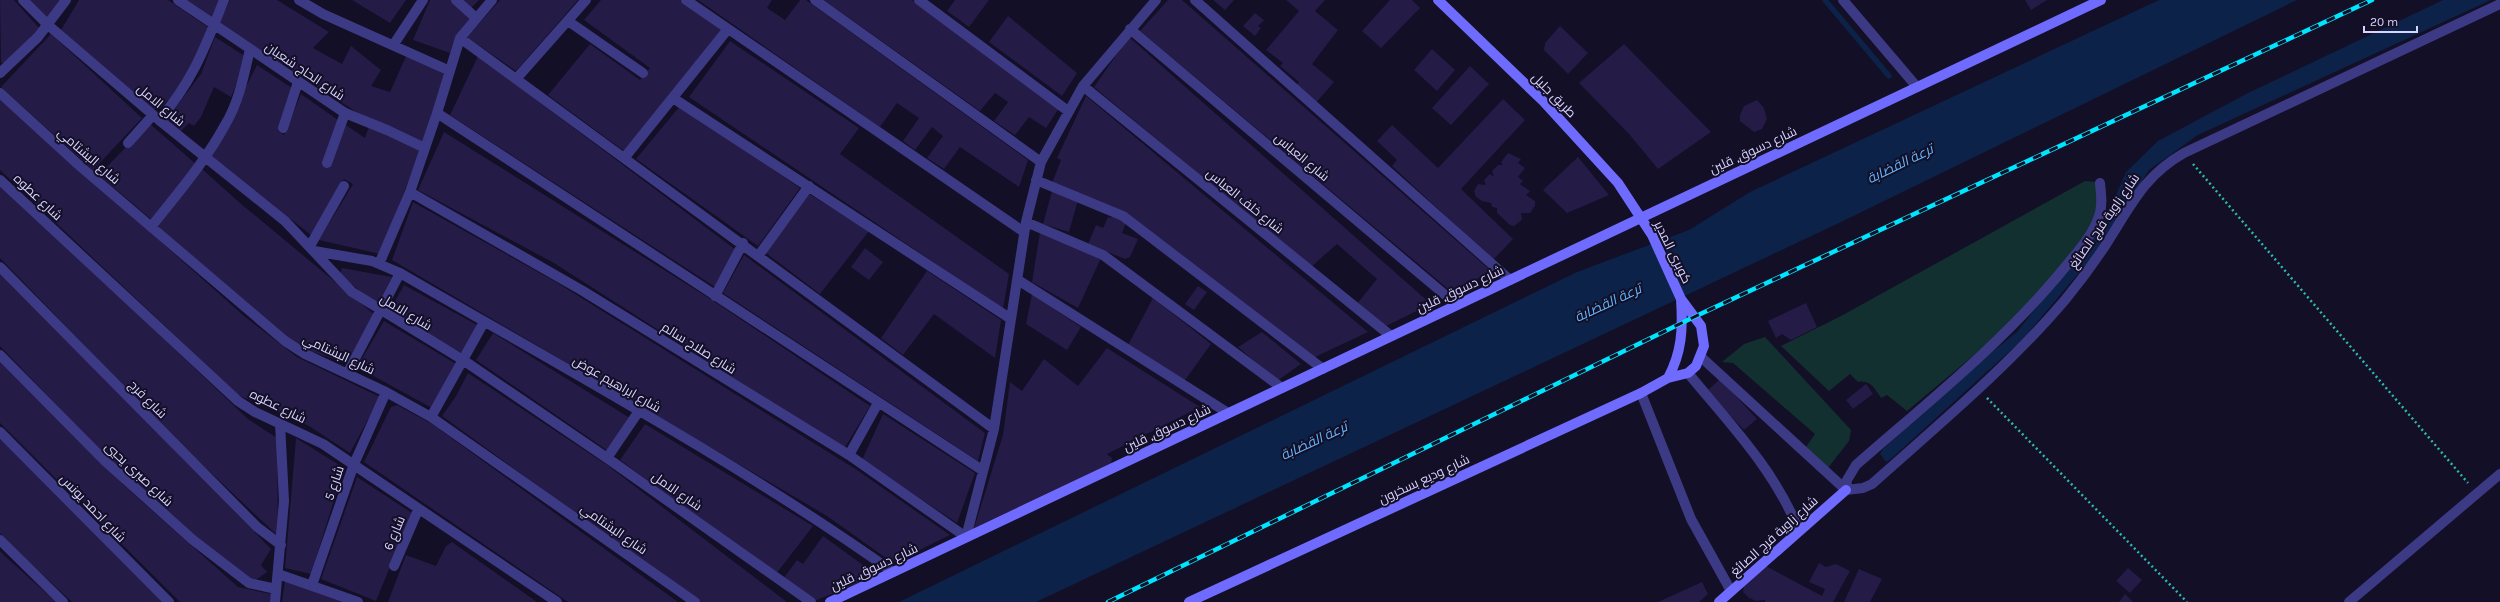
<svg xmlns="http://www.w3.org/2000/svg" width="2500" height="602" font-family="Karla,Cairo,sans-serif">
<style>
.green{fill:#12302f}
.water{fill:#0c2248}
.lines{fill:none;stroke-linecap:round;stroke-linejoin:round}
.stream{stroke:#0c2248;stroke-width:5.5}
.building{fill:#241b47}
.path{stroke:#2fb8b0;stroke-width:2.5;stroke-dasharray:2 3;stroke-linecap:butt}
.street{stroke:#3d3a85;stroke-width:10}
.secondary{stroke:#6f6bff;stroke-width:10}
.rail-casing{stroke:#00e5ff;stroke-width:4.5}
.rail{stroke:#130f26;stroke-width:3;stroke-dasharray:9;stroke-linecap:butt}
.labels{text-anchor:middle;dominant-baseline:central;stroke-width:4;stroke-linejoin:round;paint-order:stroke}
.street-label{font-size:13px;fill:#d9d4ff;stroke:#130f26}
.water-label{font-size:14px;font-style:italic;fill:#62b6ff;stroke:#130f26}
</style>
<rect width="100%" height="100%" fill="#130f26"/>
<!-- green -->
<path class="green" d="M2085,181L2097,182L2100,206L2076,253L2010,325L1907,411L1887,395L1881,398C1876,390 1870,379 1858,382L1850,374L1829,391L1781,346L1841,316Z
M1765,337L1851,430L1849,441L1828,468L1806,447L1815,434L1733,363L1722,362L1744,344Z"/>
<!-- water -->
<path class="water" d="M2159,0H2297L1839,223L1036,602H899L1577,272L1689,230L1750,192Z
M2443,0H2491L2198,135L2149,170L2094,255L2023,339L1892,458L1886,462L1880,454L1883,449L1969,370L2017,332L2106,218L2126,172L2158,141L2248,93Z"/>
<g class="lines">
<!-- stream -->
<path class="stream" d="M1825,0L1889,76"/>
</g>
<!-- building -->
<path class="building" d="M0,0H14L41,30L13,61L1,63Z
M29,0H62L48,19Z
M79,0H168L209,28L186,81L160,109H154L61,30Z
M182,0H221L210,21Z
M230,0H277L329,32L313,48L342,64L351,46L381,70L371,86L390,92L407,54L444,74L423,142L358,113L219,24Z
M352,0H406L390,23Z
M430,0H451L471,18L456,35L450,53L413,40Z
M462,0H479L471,8Z
M500,0H578L516,71L467,37Z
M601,0H680L723,30L624,151L548,95L590,44L640,80L650,68L584,20Z
M698,0H772L767,8L785,20L800,0H806L1028,160L1019,187L960,147L944,169L927,158L943,136L932,127L915,150L903,141L919,118L897,103L880,127Z
M824,0H912L1059,108L1046,128L1029,117L1015,135L994,121L1008,102L995,93L980,111Z
M955,0H989L969,27L947,11Z
M1168,0H1182L1491,271L1453,293L1140,31Z
M1213,0H1234L1225,10Z
M1286,0H1325L1315,11L1338,30L1312,64L1334,82L1314,105L1295,87L1299,82L1280,66L1283,63L1266,50L1299,11Z
M1390,0H1412L1420,8L1381,48L1362,31Z
M2025,0H2047L2031,10Z
M1255,13L1264,20L1258,26L1261,28L1255,36L1243,26Z
M1008,16L1077,73L1062,96L989,42Z
M1560,26L1588,53L1568,74L1544,50L1545,43Z
M51,34L142,118L93,170L1,87Z
M215,37L248,58L231,97L214,87L201,117L194,126L189,123L180,132L166,120L201,74Z
M1129,37L1431,304L1384,327L1356,305L1377,279L1337,244L1311,267L1094,87Z
M730,41L859,128L840,154L1009,274L1003,309L689,97Z
M1624,44L1711,132L1658,169L1629,134L1579,83Z
M1432,49L1455,70L1437,91L1414,70Z
M478,56L736,250L715,287L450,115Z
M257,65L292,88L278,131L284,135L301,94L338,120L323,162L329,168L346,125L365,138L369,126L421,149L380,254L319,240L353,184L344,179L311,235L211,156Z
M1470,66L1489,84L1451,125L1432,108Z
M1086,96L1368,332L1313,358L1124,214L1052,183L1061,160L1057,158Z
M0,98L244,316L297,357L380,397L350,453L309,426L238,395L0,170Z
M1503,99L1525,120L1461,189L1513,239L1493,260L1392,166L1397,160L1377,141L1392,125L1438,168Z
M1757,100L1764,108L1767,119L1762,129L1754,132L1740,121V115L1744,106Z
M680,106L800,188L758,246L636,159Z
M149,123L197,165L152,220L99,175Z
M444,132L712,300L870,406L844,449L554,263L418,190Z
M1508,153L1521,159L1518,163L1525,168L1518,177L1523,181L1520,184L1530,191L1526,195L1535,201V206L1530,213H1521L1522,220L1514,226L1510,225L1497,213V208L1492,207L1491,203L1482,201L1476,197L1474,191L1478,184L1486,185L1484,180L1490,174L1494,177L1492,171L1498,165H1503L1501,162Z
M1578,157L1609,195L1567,213L1543,190Z
M202,169L240,203L375,315L349,364L301,348L242,302L157,225Z
M0,183L248,419L277,438L278,536L173,437L0,258Z
M1052,191L1078,200L1069,232L1043,224Z
M809,194L869,231L820,294L766,253Z
M413,202L556,282L857,470L950,535L893,563L827,516L392,260Z
M1113,214L1127,220L1122,233L1138,239L1130,257L1125,259L1088,244L1096,225L1103,228L1108,217L1111,218Z
M1040,232L1101,258L1078,308L1032,282Z
M865,248L883,262L869,280L851,267Z
M744,255L985,433L978,461L723,293Z
M342,268L392,277L377,306L340,274Z
M927,271L1001,320L995,358L934,314L903,355L881,338Z
M0,272L271,549L261,565L267,572L250,584L134,486L0,346Z
M404,285L479,326L462,353L389,312Z
M1198,286L1207,292L1194,310L1185,304Z
M1032,294L1081,327L1067,350L1026,324Z
M1153,298L1211,344L1183,383L1128,345Z
M1806,303L1817,327L1791,340L1782,334L1776,338L1768,321Z
M384,321L458,365L432,408L357,367Z
M1262,332L1301,364L1277,381L1238,347Z
M493,333L630,418L608,451L476,360Z
M1107,348L1200,407L1107,454L1112,458L1111,465L974,528L1003,435L1010,382L1022,391L1044,359L1078,386Z
M0,362L128,489L238,587L271,594L270,602H180L0,423Z
M468,373L607,465L787,602H698L442,416L456,396Z
M1720,379L1757,419L1744,430L1707,391Z
M1866,384L1873,394L1853,409L1846,400Z
M397,405L432,424L678,602H568L364,462L391,407Z
M883,414L975,473L957,523L862,460Z
M645,424L813,526L776,574L620,460Z
M296,438L344,468L311,574L285,568Z
M0,439L164,602H72L17,551L0,533Z
M357,477L412,513L376,601L321,579Z
M823,536L878,576L814,601L783,579L797,560L803,564Z
M452,542L537,602H388L406,555L436,566L446,546Z
M0,551L6,557L56,602H0Z
M1819,563L1826,567L1836,564L1850,571L1833,602H1765V600L1756,601L1749,598L1743,592L1744,585L1764,565L1822,596L1825,589L1809,582Z
M2128,568L2142,580L2130,593L2116,581Z
M1859,569L1882,579L1870,602H1844Z
M285,580L346,602H282Z
M1702,582L1708,594L1699,602H1658Z
M2125,594L2133,602H2119Z"/>
<g class="lines">
<!-- path -->
<path class="path" d="M2193,164L2468,483
M1987,398L2187,602"/>
<!-- street -->
<path class="street" d="M23,0L48,25L159,120L285,221L352,292L463,360L607,458L811,602
M178,0L345,113L387,130L425,148
M299,0L323,14L450,71
M456,0L476,18
M686,0L1024,232
M815,0L1041,162
M919,0L1068,111
M1195,0L1510,280
M1843,0L1917,87
M568,21L643,73
M1130,29L1457,305
M460,38L994,429
M394,44L423,0
M0,73L38,37L66,0
M517,78L586,0
M1083,86L1391,336
M0,93L81,167L285,341L305,354L386,392L431,417L695,602
M673,98L1011,319
M437,113L982,470
M159,120C193,81 205,47 224,0
M283,128L298,82
M128,143L153,115
M625,157L728,29
M327,163L345,113
M0,180L238,401L255,412L323,444L557,602
M1036,180L1123,216L1323,369
M410,192L583,291L849,455L966,537L994,429L1026,222L1041,162L1083,86L1156,0
M1026,222L1103,255L1282,388
M151,227C177,194 205,162 225,125C239,102 244,75 250,49
M310,246L344,186
M314,251L372,261L400,273C566,369 736,461 893,572
M759,255L809,186
M379,264L410,192L437,113L460,38L492,0
M0,267L257,527L281,545
M1018,280L1228,413
M715,296L743,243
M0,355L105,461L193,540L249,583L276,589
M1701,357L1846,490
M348,372L400,273
M1688,373C1729,423 1775,470 1799,531
M1641,393L1691,519L1731,591
M431,417L484,322
M0,432L169,602
M849,455L878,403
M607,458L639,411
M1846,490L1863,488L1872,484C1938,425 2007,368 2065,300C2079,283 2093,264 2105,246C2130,208 2142,177 2184,153L2500,4
M1846,490L1847,480L1856,465C1928,402 2005,341 2066,266C2078,251 2093,235 2099,216C2103,205 2101,194 2100,183
M0,540L63,602
M394,566L418,510
M278,574L358,602
M312,585L354,464L386,392
M275,602L284,501L280,423
M2349,602L2500,474"/>
<!-- secondary -->
<path class="secondary" d="M1668,378C1682,352 1683,329 1681,299
M830,602L2101,0
M1189,602L1641,393L1668,378L1688,373L1696,366L1704,346L1701,326L1681,299L1652,235L1618,183L1543,101L1438,0
M1719,602L1846,490"/>
<defs>
<path id="rail" d="M1108,602L1694,317L2372,0"/>
</defs>
<!-- rail casing -->
<use href="#rail" class="rail-casing"/>
<!-- rail -->
<use href="#rail" class="rail"/>
</g>
<g class="labels">
<!-- street labels -->
<g class="street-label">
<text transform="translate(305 71) rotate(34)">شارع الحاج شعبان</text>
<text transform="translate(1554 95) rotate(45)">طريق جليل</text>
<text transform="translate(161 105) rotate(40)">شارع الامل</text>
<text transform="translate(1753 150) rotate(-25)">شارع دسوق, قلين</text>
<text transform="translate(89 156) rotate(41)">شارع البشتامي</text>
<text transform="translate(1302 157) rotate(40)">شارع العباس</text>
<text transform="translate(38 197) rotate(43)">شارع عطوه</text>
<text transform="translate(1245 201) rotate(39)">شارع خلف العباس</text>
<text transform="translate(2104 221) rotate(-55)">شارع زاوية فرج الصائغ</text>
<text transform="translate(1673 252) rotate(64)">كوبرى المدير</text>
<text transform="translate(1460 289) rotate(-25)">شارع دسوق, قلين</text>
<text transform="translate(406 312) rotate(31)">شارع الامل</text>
<text transform="translate(699 348) rotate(32)">شارع صلاح سالم</text>
<text transform="translate(339 354) rotate(25)">شارع البشتامي</text>
<text transform="translate(617 384) rotate(30)">شارع ابراهيم عوض</text>
<text transform="translate(148 399) rotate(45)">شارع فرج</text>
<text transform="translate(278 406) rotate(26)">شارع عطوه</text>
<text transform="translate(1167 428) rotate(-25)">شارع دسوق, قلين</text>
<text transform="translate(139 474) rotate(43)">شارع صبرى يحيي</text>
<text transform="translate(1424 479) rotate(-25)">شارع وديع بسخرون</text>
<text transform="translate(334 483) rotate(-71)">شارع 5</text>
<text transform="translate(677 491) rotate(35)">شارع الامل</text>
<text transform="translate(93 508) rotate(46)">شارع احمد يونس</text>
<text transform="translate(614 529) rotate(35)">شارع البشتامي</text>
<text transform="translate(394 533) rotate(-67)">شارع 6</text>
<text transform="translate(1774 536) rotate(-42)">شارع زاوية فرج الصائغ</text>
<text transform="translate(874 567) rotate(-25)">شارع دسوق, قلين</text>
</g>
<!-- water labels -->
<g class="water-label">
<text transform="translate(1900 164) rotate(-26)">ترعة القضابة</text>
<text transform="translate(1608 303) rotate(-25)">ترعة القضابة</text>
<text transform="translate(1314 441) rotate(-25)">ترعة القضابة</text>
</g>
</g>
<!-- scale -->
<path d="M2364 26v6h53v-6" fill="none" stroke="#d9d4ff" stroke-width="2"/>
<text x="2370" y="26" font-size="12" fill="#d9d4ff" stroke="#130f26" stroke-width="3" paint-order="stroke">20 m</text>
</svg>
